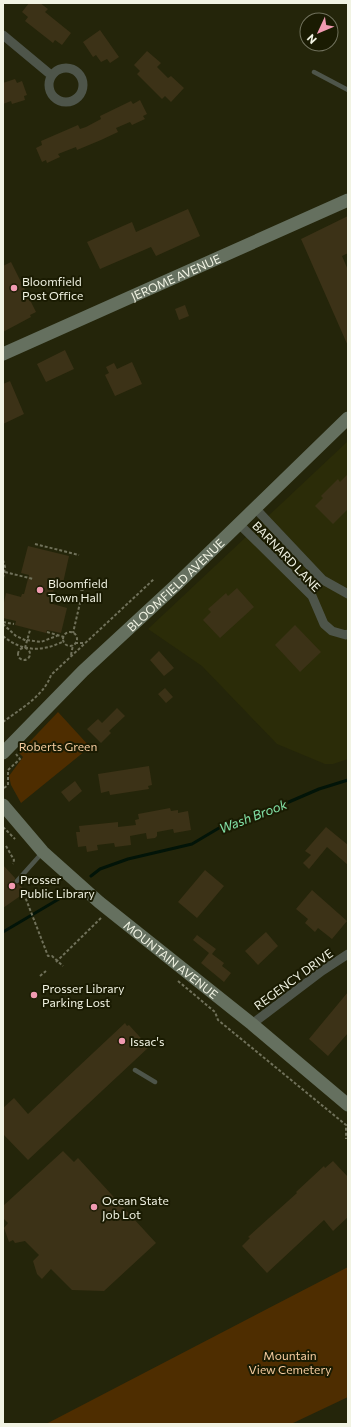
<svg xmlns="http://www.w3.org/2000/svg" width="351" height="1427" font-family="Commissioner,sans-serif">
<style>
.built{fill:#2b2c08}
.green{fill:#4e2d00}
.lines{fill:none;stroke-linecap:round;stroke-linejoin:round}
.stream{stroke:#021408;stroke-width:3}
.building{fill:#3c3217}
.path{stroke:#70715a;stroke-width:2;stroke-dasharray:3 2;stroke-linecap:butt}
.lane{stroke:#4e554a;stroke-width:4.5}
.street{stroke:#4e554a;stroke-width:9}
.secondary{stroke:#65705f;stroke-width:13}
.poi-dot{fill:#f19ab1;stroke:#1a1b02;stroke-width:1.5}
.labels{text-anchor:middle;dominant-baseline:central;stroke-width:4;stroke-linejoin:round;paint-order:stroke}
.street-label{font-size:12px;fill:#f1f3e3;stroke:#1a1b02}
.poi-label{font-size:12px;fill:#f1f3e3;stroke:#1a1b02;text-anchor:start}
.park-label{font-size:12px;fill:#f6cca0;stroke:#1a1b02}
.water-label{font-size:13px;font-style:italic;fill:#82e1a7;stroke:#1a1b02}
</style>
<rect width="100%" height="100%" fill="#24250a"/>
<!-- built -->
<path class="built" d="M348,441V759L333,764H325L277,744L202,666L148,629Z"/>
<!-- green -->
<path class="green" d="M58,712L90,747L21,803L11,785L9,776L23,757L19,753Z
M348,1267V1397L291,1424H46Z"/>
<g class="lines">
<!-- stream -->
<path class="stream" d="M91,876L100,869L128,859L192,844L224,825L261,814L319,789L348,780
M3,932L69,893"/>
</g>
<!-- building -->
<path class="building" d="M29,3H40L48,9L45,12L71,33L62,45L55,40L53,43L25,21L28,17L22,12Z
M100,30L119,57L110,63L107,59L101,62L96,55L93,57L83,42Z
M147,51L161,63L157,67L168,78L171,76L184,88L171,102L165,96L162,99L137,74L140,71L134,65Z
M15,79L17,83L22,81L27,95L24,96L25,100L12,104L11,101L3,104V83Z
M140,100L147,114L143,116L145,119L132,125L130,122L116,128L118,132L101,140L77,150L76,147L58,154L60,157L47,163L46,160L42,162L36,148L42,145L41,141L78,125L80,129L86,127L101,119L100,116L131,101L133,104Z
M188,209L200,236L156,256L151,247L100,269L87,242L132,222L136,232Z
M348,216V253L342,256L348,270V346L301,239Z
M11,262L36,312L30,315L31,317L3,332V266Z
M185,305L189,316L179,320L175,309Z
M65,350L74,369L46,382L37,364Z
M132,362L142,384L115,396L105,375L109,373L106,367L114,363L117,369Z
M10,381L24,414L3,424V384Z
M348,474V509L333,524L315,506L323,498L321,496L338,479L340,482Z
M28,546L69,556L63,583L56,581L51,601L54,602L53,604L67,608L61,633L47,630L46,633L15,625L16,621L3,618V607L6,593L21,597L22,594H24L29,575L21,573Z
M237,588L254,607L220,638L203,620L211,612L208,609L226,593L228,596Z
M295,625L321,652L300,672L275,645Z
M159,651L174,668L164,676L150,660Z
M165,688L173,697L166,703L158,694Z
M117,708L125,716L109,731L111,733L101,743L87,729L98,719L102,723Z
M149,766L152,785L148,786L149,789L110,795L109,791L101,793L98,774Z
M75,781L82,791L69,802L61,792Z
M170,808L171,811L178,810V813L188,811L191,830L174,833L173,829L157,832V836L155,838L147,839L146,833L130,836L131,845L115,847L114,843L97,845L98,850L87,852L86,846L78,847L76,832H80L79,826L118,822V827L136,825L135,820L139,819L138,814Z
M326,827L348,845V865L327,847L309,869L303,863L311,855L305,851Z
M3,865L15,878L14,884H19L26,892L3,908Z
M205,870L224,886L197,918L178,902Z
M312,890L347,921L332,939L318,928L315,932L305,923L308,919L296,909Z
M266,932L278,946L258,965L245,951Z
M197,935L216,949L212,954L224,963L222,966L231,973L224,982L201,963L209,953L193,940Z
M348,992V1033L328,1056L309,1039Z
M125,1023L127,1026L129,1025L149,1047L28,1160L3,1134V1108L14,1098L28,1114Z
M63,1151L74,1162L78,1158L156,1243L104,1291L72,1290L51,1269L42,1279L37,1274L33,1261L39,1255L25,1241L15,1243L13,1240L9,1242L4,1228L8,1223L3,1218V1206Z
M333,1161L348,1177V1217L333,1231L324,1220L267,1273L242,1246L250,1238L248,1237L297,1193L296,1192L324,1166L325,1168Z"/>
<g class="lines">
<!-- path -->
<path class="path" d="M35,544L79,555
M3,560L5,567L3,578
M5,572L33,579
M51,583L83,590L73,633
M3,622L14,624
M3,624L16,636L27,641
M47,632L64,637
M63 639a7 7 0 1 1 14 0a7 7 0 1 1-14 0Z
M3,636C22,652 43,652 64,641
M27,640L41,642L59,635
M75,643H85
M18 654a6 6 0 1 1 12 0a6 6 0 1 1-12 0Z
M25,648L30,630
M71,655L73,645
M3,722C20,709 44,696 51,675L154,579
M4,788L8,785V770L20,759L16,754
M3,827L15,839
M6,846L14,860L13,864
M24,894L48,956H52L63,966
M56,962L101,918
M40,976L46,971
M178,981L215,1012L218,1020L346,1125V1139"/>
<!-- lane -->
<path class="lane" d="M314,72L348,90
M17,881L42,853
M135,1070L155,1082"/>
<!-- street -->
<path class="street" d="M3,35L51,75
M49 85a17 17 0 1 1 34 0a17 17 0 1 1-34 0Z
M255,508L323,580L348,594
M239,524L312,596L324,624L332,631L346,635L348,634
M252,1024L322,971L348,954"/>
<!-- secondary -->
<g class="secondary">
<path id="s1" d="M3,354L348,200"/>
<path id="s2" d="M3,753L83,671L176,585L348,418"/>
<path id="s3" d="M3,805L43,852L99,902L252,1024L348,1105"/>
</g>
</g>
<!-- markers -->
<g class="poi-dot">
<circle cx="14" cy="288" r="4"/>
<circle cx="40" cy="590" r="4"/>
<circle cx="12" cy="886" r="4"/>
<circle cx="34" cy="995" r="4"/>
<circle cx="122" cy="1041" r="4"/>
<circle cx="94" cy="1207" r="4"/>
</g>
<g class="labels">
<!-- street labels -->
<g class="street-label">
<text stroke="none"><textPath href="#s1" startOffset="189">JEROME AVENUE</textPath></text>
<text transform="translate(287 556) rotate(46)">BARNARD LANE</text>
<text stroke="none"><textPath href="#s2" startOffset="241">BLOOMFIELD AVENUE</textPath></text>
<text stroke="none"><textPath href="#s3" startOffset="229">MOUNTAIN AVENUE</textPath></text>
<text transform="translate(293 979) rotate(-36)">REGENCY DRIVE</text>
</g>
<!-- poi labels -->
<g class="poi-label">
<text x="22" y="281">Bloomfield<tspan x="22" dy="14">Post Office</tspan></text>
<text x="48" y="583">Bloomfield<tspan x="48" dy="14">Town Hall</tspan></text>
<text x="20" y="879">Prosser<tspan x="20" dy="14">Public Library</tspan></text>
<text x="42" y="988">Prosser Library<tspan x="42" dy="14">Parking Lost</tspan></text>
<text x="130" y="1041">Issac's</text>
<text x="102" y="1200">Ocean State<tspan x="102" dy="14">Job Lot</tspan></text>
</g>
<!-- park labels -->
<g class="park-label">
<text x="58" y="746">Roberts Green</text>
<text x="290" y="1355">Mountain<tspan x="290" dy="14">View Cemetery</tspan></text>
</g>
<!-- water labels -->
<g class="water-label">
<text transform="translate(253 816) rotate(-21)">Wash Brook</text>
</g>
</g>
<!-- border -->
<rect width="351" height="1427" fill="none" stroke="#f1f3e3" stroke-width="8"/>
<!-- north arrow -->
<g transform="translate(319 32) rotate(226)"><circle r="19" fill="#1a1b02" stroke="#70715c"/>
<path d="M0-3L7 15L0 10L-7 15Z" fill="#f19ab1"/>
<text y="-6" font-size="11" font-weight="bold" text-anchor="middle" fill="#f1f3e3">N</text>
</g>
</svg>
